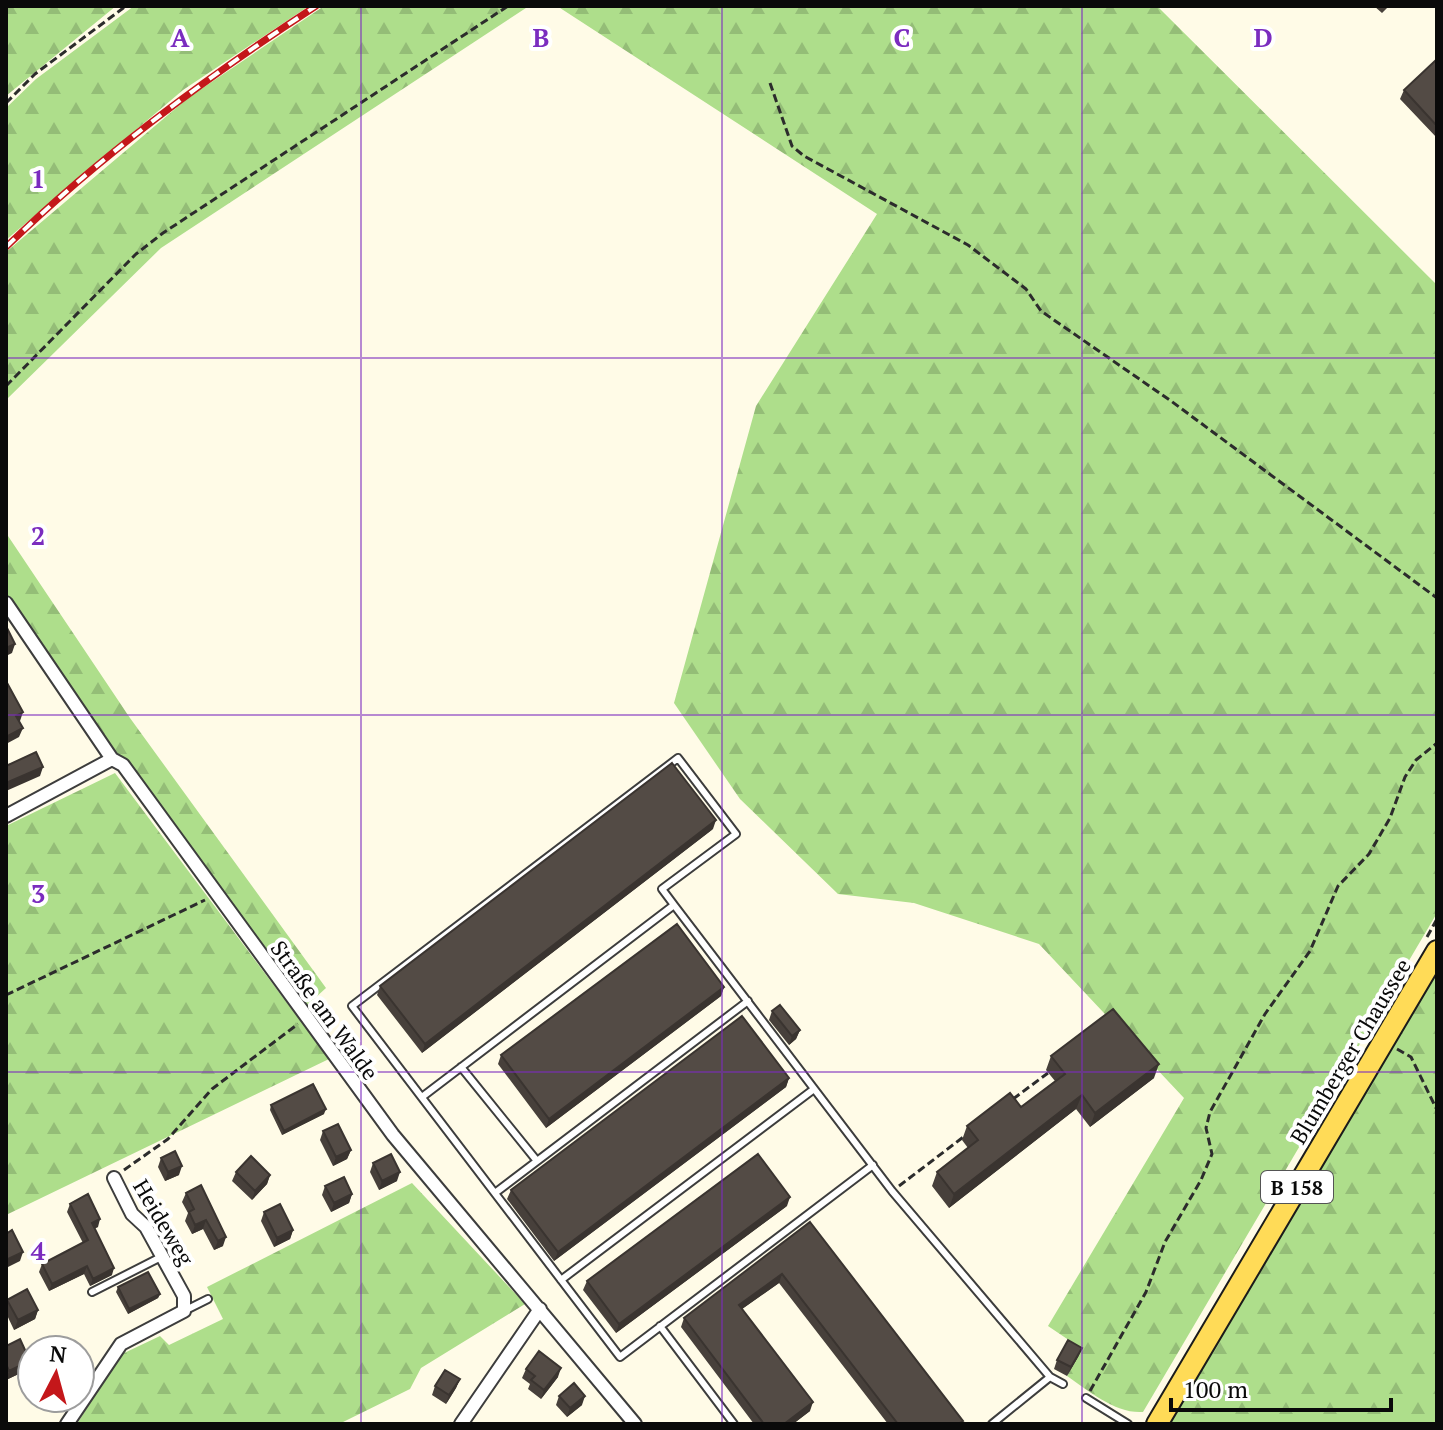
<svg xmlns="http://www.w3.org/2000/svg" width="1443" height="1430" font-family="'PT Serif',serif">
<style>
.forest{fill:url(#forest-firs)}
.lines{fill:none;stroke-linecap:round;stroke-linejoin:round}
.service-casing{stroke:#3d3d3d;stroke-width:10}
.minor-casing{stroke:#3d3d3d;stroke-width:16}
.primary-casing{stroke:#1b1b1b;stroke-width:24}
.path{stroke:#2c2c2c;stroke-width:3;stroke-dasharray:8 4;stroke-linecap:butt}
.service{stroke:#fff;stroke-width:6}
.minor{stroke:#fff;stroke-width:12}
.primary{stroke:#ffdb57;stroke-width:20}
.rail-casing{stroke:#c4171a;stroke-width:7}
.rail{stroke:#fff;stroke-width:4;stroke-dasharray:12;stroke-linecap:butt}
.wall{fill:#47403b}
.shaded-wall{fill:#3a3430}
.building{fill:#534b45;stroke:#3a3430;stroke-width:2}
.grid{fill:none;stroke:#7b2cbf;stroke-width:2;stroke-opacity:0.55}
.labels{text-anchor:middle;dominant-baseline:central;stroke-width:8;stroke-linejoin:round;paint-order:stroke}
.shield{fill:#fff;stroke:#545454;stroke-width:2}
.shield-label{font-size:20px;font-weight:bold;fill:#0a0a0a}
.street-label{font-size:22px;fill:#0a0a0a;stroke:#fff}
.grid-label{font-size:26px;text-anchor:middle;font-weight:bold;fill:#7b2cbf;stroke:#fff;stroke-width:8;stroke-linejoin:round;paint-order:stroke}
</style>
<defs>
<pattern id="forest-firs" width="22" height="20" patternUnits="userSpaceOnUse" patternTransform="scale(2)"><rect width="22" height="20" fill="#aede8b"/><path d="M5 1l3.5 6h-7zM16 11l3.5 6h-7z" fill="#94bd77"/></pattern>
</defs>
<rect width="100%" height="100%" fill="#fffbe7"/>
<!-- forest -->
<path class="forest" d="M6,6H116L6,96Z
M134,6H309L183,90L6,240V108L36,79Z
M324,6H529L161,248L6,400V252L188,98Z
M557,6H1157L1437,285V913L1143,1412C1116,1414 1089,1391 1067,1376L1082,1349L1048,1326L1184,1098L1039,944L914,903L838,894L740,799L674,703L756,406L877,214Z
M6,533L130,718L326,988L304,1008L124,763L6,593Z
M115,773L329,1059L6,1215V826Z
M1437,966V1424H1170L1245,1289Z
M412,1183L525,1304L421,1368L410,1389L339,1424H77L120,1355L160,1336L169,1345L223,1319L207,1287Z"/>
<g class="lines">
<defs>
<path id="service" d="M674,905L662,889L736,834L678,758L352,1006L620,1357L873,1165
M461,1067L537,1161
M422,1097L674,905L892,1191L1050,1377L1063,1384
M495,1193L748,1001
M561,1280L814,1089
M92,1292L163,1256
M184,1311L208,1299
M660,1326L734,1424
M1086,1398L1128,1424
M992,1424L1050,1377"/>
<path id="minor" d="M6,603L112,759L123,765L393,1135L635,1424
M6,816L112,759
M67,1424L121,1344L184,1311V1296L146,1227L132,1214L114,1178
M461,1424L540,1309"/>
<path id="primary" d="M1157,1424L1437,951"/>
</defs>
<!-- service casing -->
<use href="#service" class="service-casing"/>
<!-- minor casing -->
<use href="#minor" class="minor-casing"/>
<!-- primary casing -->
<use href="#primary" class="primary-casing"/>
<!-- path -->
<path class="path" d="M770,83L792,146L804,156L968,245L1026,289L1041,311L1171,401L1437,598
M6,103L35,74L126,6
M6,386L136,254L163,233L508,6
M1427,937L1437,919
M6,995L205,900
M1397,1049L1411,1057L1437,1110
M1013,1099L1048,1073
M124,1170L168,1139L212,1089L298,1024
M899,1186L966,1135
M1090,1391L1146,1292L1165,1242L1201,1180L1212,1154L1206,1128L1210,1112L1265,1014L1310,951L1338,886L1369,854L1390,818L1405,777L1416,760L1437,743"/>
<!-- service -->
<use href="#service" class="service"/>
<!-- minor -->
<use href="#minor" class="minor"/>
<!-- primary -->
<use href="#primary" class="primary"/>
<defs>
<path id="rail" d="M6,247C101,155 206,78 316,6"/>
</defs>
<!-- rail casing -->
<use href="#rail" class="rail-casing"/>
<!-- rail -->
<use href="#rail" class="rail"/>
</g>
<!-- wall -->
<path class="wall" d="M1374,6H1389L1382,13Z
M1437,59V138L1400,99L1404,90Z
M713,829L422,1053L377,995L380,986Z
M724,987L721,996L546,1128L498,1064L501,1055Z
M772,1011L800,1030L796,1039L789,1045L769,1020Z
M1051,1056L1154,1078L1090,1127L1076,1109L949,1208L932,1186L937,1172L968,1148L962,1140L967,1126L1021,1107L1055,1081L1046,1070Z
M789,1078L786,1087L554,1261L507,1199L511,1190Z
M271,1105L324,1114L282,1135L270,1110Z
M323,1131L351,1150L347,1159L333,1166L320,1140Z
M161,1158L179,1175L165,1181L158,1167Z
M373,1163L397,1181L379,1190L370,1172Z
M236,1172L270,1175L267,1184L252,1200L232,1181Z
M201,1185L223,1246L214,1250L203,1229L192,1234L185,1221L188,1213L182,1202L186,1193Z
M325,1186L352,1194L349,1203L331,1212L322,1195Z
M70,1204L98,1227L95,1228L112,1275L90,1286L84,1274L49,1291L39,1272L42,1264L83,1243L67,1212Z
M787,1206L616,1333L583,1290L587,1281Z
M264,1212L293,1230L290,1239L274,1247L261,1221Z
M810,1222L963,1421L962,1424H888L779,1283L742,1309L810,1411L793,1424H754L681,1327L684,1318Z
M118,1287L160,1294L158,1298L128,1314L116,1292Z
M7,1300L38,1310L35,1319L14,1330L6,1313Z
M6,1346L27,1370L6,1380Z
M1082,1348L1078,1357L1067,1376L1054,1369L1057,1360Z
M526,1369L558,1377L541,1399L528,1389L530,1384L522,1378Z
M460,1379L456,1388L446,1404L432,1395L435,1386Z
M559,1396L582,1405L567,1417L556,1405Z"/>
<!-- shaded-wall -->
<path class="shaded-wall" d="M15,644L12,653L6,656V648Z
M23,712L20,721L13,725L16,716Z
M23,728L19,737L6,744V737Z
M43,767L40,776L6,791V783Z
M716,820L713,829L422,1053L425,1044Z
M724,987L721,996L546,1128L549,1119Z
M800,1030L796,1039L789,1045L792,1036Z
M1159,1064L1154,1078L1090,1127L1095,1113Z
M789,1078L786,1087L554,1261L558,1252Z
M1082,1095L1076,1109L949,1208L954,1194Z
M326,1109L324,1114L282,1135L284,1131Z
M351,1150L347,1159L333,1166L336,1157Z
M182,1166L179,1175L165,1181L168,1172Z
M400,1172L397,1181L379,1190L382,1181Z
M270,1175L267,1184L252,1200L255,1191Z
M352,1194L349,1203L331,1212L334,1203Z
M790,1197L787,1206L616,1333L619,1324Z
M100,1219L98,1227L89,1231L92,1223Z
M206,1220L203,1229L192,1234L195,1225Z
M293,1230L290,1239L274,1247L277,1238Z
M226,1237L223,1246L214,1250L218,1241Z
M23,1252L20,1261L6,1268V1260Z
M87,1266L84,1274L49,1291L52,1284Z
M114,1268L112,1275L90,1286L93,1279Z
M782,1274L779,1283L735,1314L739,1305Z
M160,1294L158,1298L128,1314L129,1309Z
M38,1310L35,1319L14,1330L18,1320Z
M1082,1348L1078,1357L1067,1376L1071,1367Z
M30,1361L27,1370L6,1380L9,1371Z
M561,1368L558,1377L541,1399L544,1390Z
M460,1379L456,1388L446,1404L449,1395Z
M585,1396L582,1405L567,1417L570,1408Z
M813,1402L810,1411L793,1424H784Z"/>
<!-- building -->
<path class="building" d="M1437,59V126L1404,90Z
M6,626L15,644L6,648Z
M6,681L23,712L16,716L23,728L6,737Z
M36,752L43,767L6,783V766Z
M672,763L716,820L425,1044L380,986Z
M677,924L724,987L549,1119L501,1055Z
M780,1005L800,1030L792,1036L772,1011Z
M1113,1009L1159,1064L1095,1113L1082,1095L954,1194L937,1172L978,1140L967,1126L1010,1093L1021,1107L1065,1074L1051,1056Z
M742,1016L789,1078L558,1252L511,1190Z
M313,1084L326,1109L284,1131L271,1105Z
M338,1124L351,1150L336,1157L323,1131Z
M175,1151L182,1166L168,1172L161,1158Z
M391,1154L400,1172L382,1181L373,1163Z
M758,1154L790,1197L619,1324L587,1281Z
M251,1156L270,1175L255,1191L236,1172Z
M344,1177L352,1194L334,1203L325,1186Z
M201,1185L226,1237L218,1241L206,1220L195,1225L189,1212L194,1209L186,1193Z
M88,1194L100,1219L92,1223L114,1268L93,1279L87,1266L52,1284L42,1264L88,1240L70,1204Z
M280,1204L293,1230L277,1238L264,1212Z
M810,1222L963,1421L958,1424H898L782,1274L739,1305L813,1402L784,1424H764L684,1318Z
M12,1230L23,1252L6,1260V1234Z
M148,1272L160,1294L129,1309L118,1287Z
M27,1289L38,1310L18,1320L7,1300Z
M20,1339L30,1361L9,1371L6,1364V1346Z
M1068,1340L1082,1348L1071,1367L1057,1360Z
M539,1351L561,1368L544,1390L531,1380L535,1376L526,1369Z
M445,1370L460,1379L449,1395L435,1386Z
M574,1383L585,1396L570,1408L559,1396Z"/>
<!-- grid -->
<path class="grid" d="M361,6V1424M722,6V1424M1082,6V1424M6,358H1437M6,715H1437M6,1072H1437"/>
<g class="labels">
<!-- shield labels -->
<rect class="shield" x="1261" y="1171" width="72" height="32" rx="6"/>
<g class="shield-label">
<text x="1297" y="1187">B 158</text>
</g>
<!-- street labels -->
<g class="street-label">
<text transform="translate(325 1010) rotate(54)">Straße am Walde</text>
<text transform="translate(1350 1051) rotate(-59)">Blumberger Chaussee</text>
<text transform="translate(164 1222) rotate(59)">Heideweg</text>
</g>
</g>
<g class="grid-label">
<text x="180" y="47">A</text>
<text x="541" y="47">B</text>
<text x="902" y="47">C</text>
<text x="1263" y="47">D</text>
<text x="38" y="188">1</text>
<text x="38" y="545">2</text>
<text x="38" y="903">3</text>
<text x="38" y="1260">4</text>
</g>
<!-- border -->
<rect width="1443" height="1430" fill="none" stroke="#0a0a0a" stroke-width="16"/>
<!-- north arrow -->
<g transform="translate(56 1374) rotate(6)"><circle r="38" fill="#ffffff" stroke="#9d9d9d" stroke-width="2"/>
<path d="M0-6L14 30L0 20L-14 30Z" fill="#c4171a"/>
<text y="-12" font-size="22" font-weight="bold" text-anchor="middle" fill="#0a0a0a">N</text>
</g>
<!-- scale -->
<path d="M1171 1398v12h220v-12" fill="none" stroke="#0a0a0a" stroke-width="4"/>
<text x="1183" y="1398" font-size="24" fill="#0a0a0a" stroke="#ffffff" stroke-width="6" paint-order="stroke">100 m</text>
</svg>
